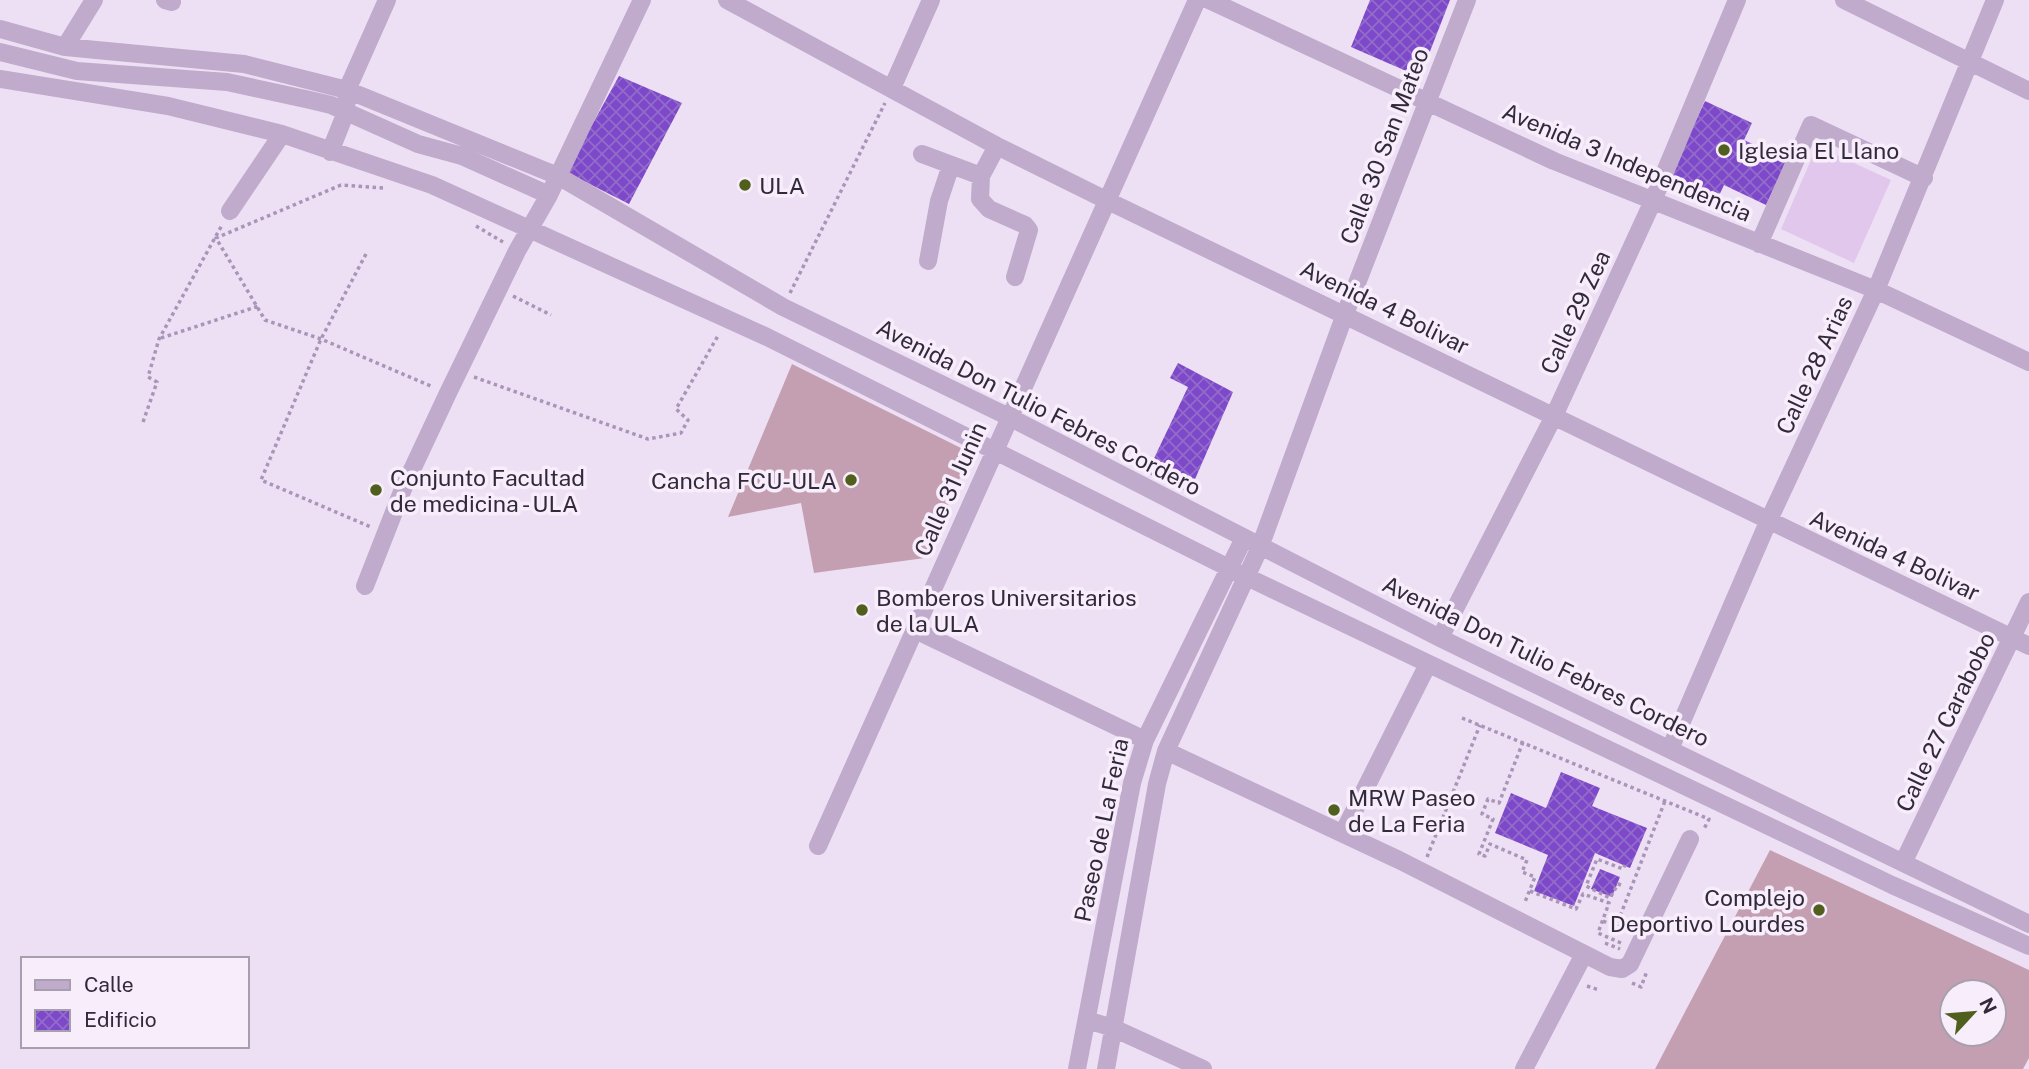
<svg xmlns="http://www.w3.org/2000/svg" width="2029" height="1069" font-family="'Public Sans',sans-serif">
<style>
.pitch{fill:#c49fb2;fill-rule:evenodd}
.plaza{fill:#e2c7ed}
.building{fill:url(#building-cross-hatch)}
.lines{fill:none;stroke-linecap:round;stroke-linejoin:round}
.path{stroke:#aa95b9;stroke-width:3.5;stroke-dasharray:3.5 3.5;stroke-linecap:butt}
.minor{stroke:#c0abcd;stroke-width:18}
.poi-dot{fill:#505f1d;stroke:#f7edfb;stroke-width:2.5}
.labels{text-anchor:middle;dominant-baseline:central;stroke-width:7;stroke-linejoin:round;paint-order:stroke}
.street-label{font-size:23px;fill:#322a3b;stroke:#f7edfb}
.poi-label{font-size:23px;fill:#322a3b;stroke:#f7edfb;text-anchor:start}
</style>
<defs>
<pattern id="building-cross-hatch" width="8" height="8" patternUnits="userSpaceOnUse" patternTransform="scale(1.75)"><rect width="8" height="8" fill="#7d48ca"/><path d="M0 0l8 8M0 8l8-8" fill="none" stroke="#926cc8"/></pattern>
</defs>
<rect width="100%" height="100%" fill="#eee0f4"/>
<!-- pitch -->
<path class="pitch" d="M792,364L967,451L969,457L925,558L814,573L801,503L728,517Z
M1770,850L2029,970V1058L2023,1069H1655ZM1994,992V1034H1952V992Z"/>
<!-- plaza -->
<path class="plaza" d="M1817,146L1891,180L1854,263L1781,229Z"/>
<!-- building -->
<path class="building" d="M1370,0H1450L1420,77L1351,47Z
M619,76L682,103L629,204L566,172Z
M1705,101L1752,123L1744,140L1787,160L1766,205L1724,185L1716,202L1668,180Z
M1178,363L1233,392L1189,493L1147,473L1188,387L1170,378Z
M1561,772L1600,788L1592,806L1647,828L1630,868L1595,853L1574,906L1534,891L1548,855L1495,833L1511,793L1546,808Z
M1600,869L1620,877L1612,897L1591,889Z"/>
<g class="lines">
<!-- path -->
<path class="path" d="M383,188L341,185L216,238L265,320L321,339L433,387
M476,226L503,242
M366,254L321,339L261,480L371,527
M790,293L885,103
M513,296L551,315
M161,338L259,306
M474,377L648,439L681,433L688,420L676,409L719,334
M143,422L157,382L148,377L159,339L222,225
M1462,718L1709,819L1704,829
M1523,742L1499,803L1488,799L1482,814L1493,819L1479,854L1485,856L1490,844L1527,860L1522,872L1535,877L1525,902
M1427,857L1480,725
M1621,885L1618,884L1610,898L1586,886L1597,859L1623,869L1625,865
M1530,891L1576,909L1583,894L1609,903L1598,933L1621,943
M1603,921L1618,927
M1628,929L1617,924L1665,801
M1605,943L1620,949
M1632,983L1641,987L1647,971
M1587,986L1599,990"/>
<!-- minor -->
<path class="minor" d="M165,0L172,2
M727,0L997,146L1108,201L2029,646
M1209,0L1554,161L1876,290L2029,362
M1844,0L2029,91
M0,29L65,47L244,64L347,90L558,176L783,307L1009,417L1440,638L2029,924
M65,47L94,0
M0,52L77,71L227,82L310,100L331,105L418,144L462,156L549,195
M0,79L168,106L282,134L432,185L767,337L1247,577L1892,885L2029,946
M892,88L931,0
M997,146L981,176L980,199L989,209L1025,225L1029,230L1015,277
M330,152L346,112L347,90L387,0
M922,154L981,176
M230,211L282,134
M1759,244L1811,125L1924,178
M928,261L939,201L951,165
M365,586L403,489L448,393L517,251L549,195L642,0
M915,630L1145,740
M1440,638L1554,416L1652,203L1737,0
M1670,749L1768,522L1876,290L1995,0
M1166,751L1399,860L1610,967L1622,969L1630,964L1690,839
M1343,833L1428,664
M818,846L1197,0
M1903,863L2029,602
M1087,1020L1113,1028L1203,1069
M1077,1069L1132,783L1145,740L1244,538
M1106,1069L1157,784L1166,751L1260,547L1345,314L1467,0
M1524,1069L1583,956"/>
</g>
<!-- markers -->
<g class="poi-dot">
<circle cx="1724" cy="150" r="7"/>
<circle cx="745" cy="185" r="7"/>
<circle cx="851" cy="480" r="7"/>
<circle cx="376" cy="490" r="7"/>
<circle cx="862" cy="610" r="7"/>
<circle cx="1334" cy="810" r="7"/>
<circle cx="1819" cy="910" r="7"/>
</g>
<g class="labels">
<!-- street labels -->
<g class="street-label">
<text transform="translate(1384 146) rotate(-69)">Calle 30 San Mateo</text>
<text transform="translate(1627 162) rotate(23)">Avenida 3 Independencia</text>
<text transform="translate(1385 307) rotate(26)">Avenida 4 Bolivar</text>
<text transform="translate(1575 312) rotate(-65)">Calle 29 Zea</text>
<text transform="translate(1814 365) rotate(-65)">Calle 28 Arias</text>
<text transform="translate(1039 407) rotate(27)">Avenida Don Tulio Febres Cordero</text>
<text transform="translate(950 489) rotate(-66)">Calle 31 Junin</text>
<text transform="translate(1895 555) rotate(25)">Avenida 4 Bolivar</text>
<text transform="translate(1546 661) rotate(26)">Avenida Don Tulio Febres Cordero</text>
<text transform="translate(1945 722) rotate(-64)">Calle 27 Carabobo</text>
<text transform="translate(1101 830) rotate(-78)">Paseo de La Feria</text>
</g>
<!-- poi labels -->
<g class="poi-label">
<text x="1738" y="150">Iglesia El Llano</text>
<text x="759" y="185">ULA</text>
<text x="390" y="477">Conjunto Facultad<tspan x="390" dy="26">de medicina - ULA</tspan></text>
<text x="837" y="480" text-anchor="end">Cancha FCU-ULA</text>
<text x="876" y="597">Bomberos Universitarios<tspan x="876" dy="26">de la ULA</tspan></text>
<text x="1348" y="797">MRW Paseo<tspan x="1348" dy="26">de La Feria</tspan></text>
<text x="1805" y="897" text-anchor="end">Complejo<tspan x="1805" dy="26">Deportivo Lourdes</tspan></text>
</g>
</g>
<!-- legend -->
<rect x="21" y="957" width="228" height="91" fill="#f7edfb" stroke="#a89fae" stroke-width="2"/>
<rect x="35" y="980" width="35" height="10" fill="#c0abcd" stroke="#a89fae" stroke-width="2"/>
<text x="84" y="992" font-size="21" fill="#322a3b">Calle</text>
<rect x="35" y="1010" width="35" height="21" fill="url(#building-cross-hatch)" stroke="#a89fae" stroke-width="2"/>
<text x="84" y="1027" font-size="21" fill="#322a3b">Edificio</text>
<!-- north arrow -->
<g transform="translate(1973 1013) rotate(64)"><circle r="33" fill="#f7edfb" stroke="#a89fae" stroke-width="2"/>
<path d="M0-5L12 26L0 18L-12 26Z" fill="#505f1d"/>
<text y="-10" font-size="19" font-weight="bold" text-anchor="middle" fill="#322a3b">N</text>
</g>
</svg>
